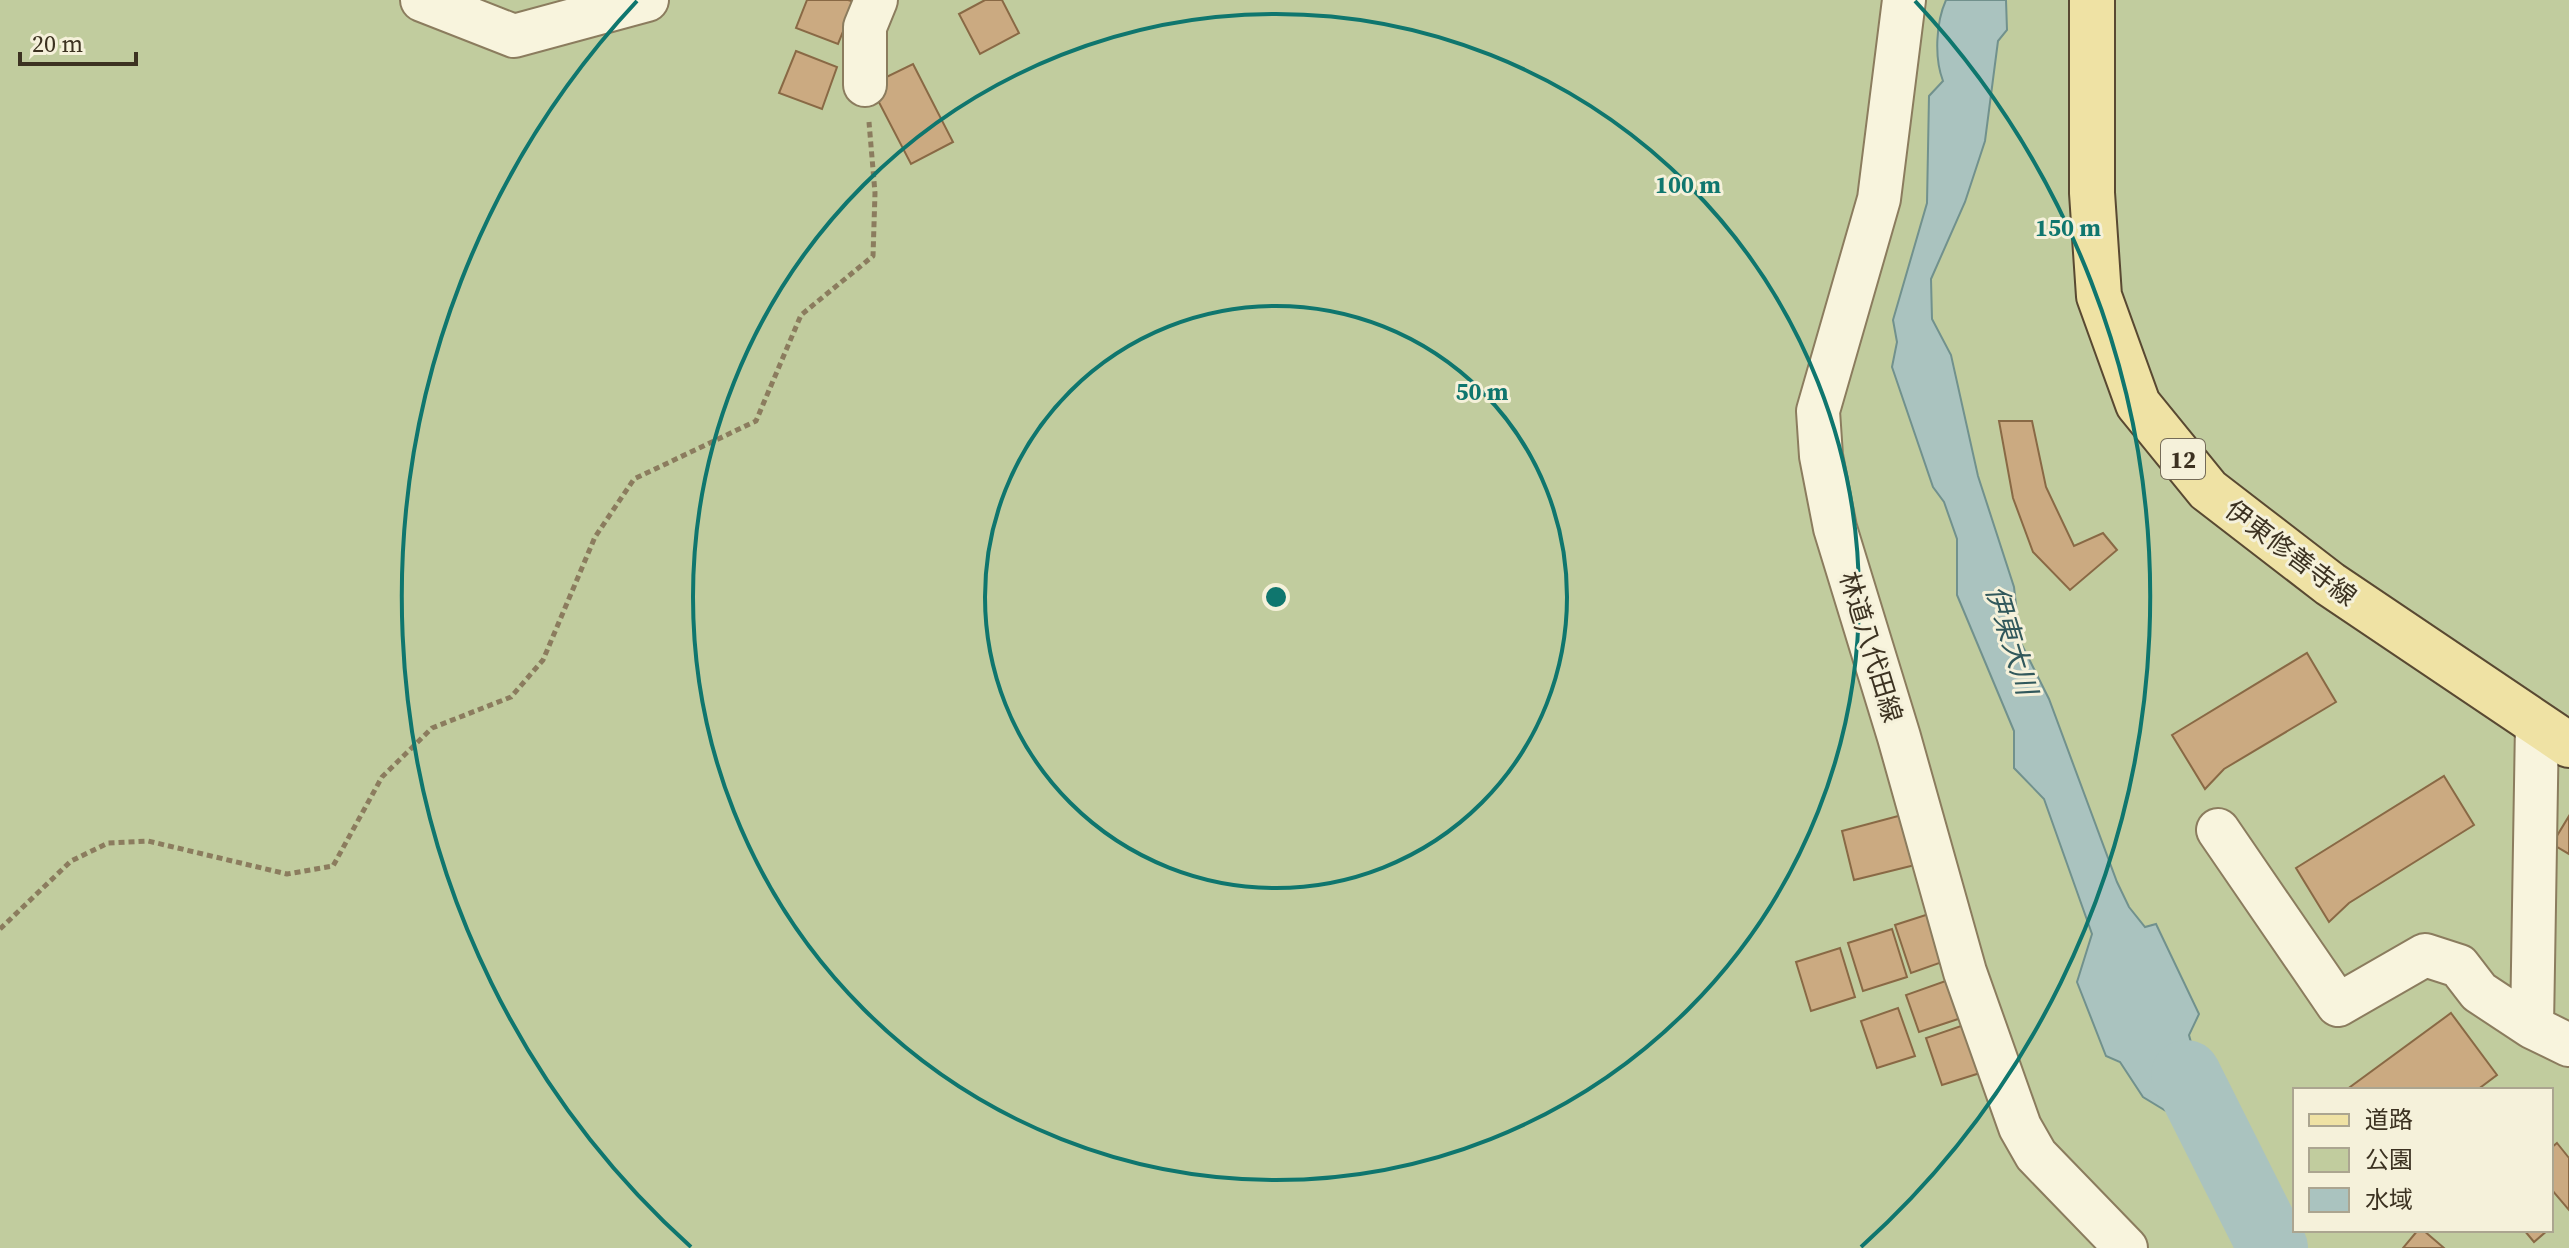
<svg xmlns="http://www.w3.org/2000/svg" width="2569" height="1248" font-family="'Source Serif 4','Noto Sans JP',serif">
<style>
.green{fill:#c1cc9e;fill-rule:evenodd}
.water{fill:#aac3bf;stroke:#71918d;stroke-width:2}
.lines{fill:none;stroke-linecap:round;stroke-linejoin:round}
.river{stroke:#aac3bf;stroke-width:70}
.building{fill:#cbaa81;stroke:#896945;stroke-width:2}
.street-casing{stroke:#8b7c5e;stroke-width:46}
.primary-casing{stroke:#594932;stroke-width:48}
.path{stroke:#8b7c5e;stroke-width:5;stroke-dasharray:6 4;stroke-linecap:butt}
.street{stroke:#f8f4dd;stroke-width:42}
.primary{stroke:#efe2a4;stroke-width:44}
.ring{fill:none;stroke:#0f766e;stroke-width:4}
.labels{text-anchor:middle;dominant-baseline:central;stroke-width:6;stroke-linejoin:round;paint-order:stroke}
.shield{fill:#f5f1da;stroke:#746b58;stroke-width:2}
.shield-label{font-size:24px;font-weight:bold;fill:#3c3221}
.street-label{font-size:26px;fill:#3c3221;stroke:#f5f1da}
.water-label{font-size:28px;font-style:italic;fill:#31585b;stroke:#f5f1da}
.centre{fill:#0f766e;stroke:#f5f1da;stroke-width:4}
.ring-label{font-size:24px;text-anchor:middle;font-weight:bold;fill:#0f766e;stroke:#f5f1da;stroke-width:6;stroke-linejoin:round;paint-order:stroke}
</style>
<rect width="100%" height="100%" fill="#eee8ca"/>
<!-- green -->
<path class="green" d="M0,0H2569V1248H0ZM2295,1090H2551V1230H2295Z"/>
<!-- water -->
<path class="water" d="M1946,0H2006L2007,30L1998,41L1985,141L1965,202L1931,279L1932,319L1951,355L1978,476L2014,587L2020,641L2049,699L2117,882L2129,907L2145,927L2156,924L2199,1014L2189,1035L2206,1099L2240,1170L2189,1125L2143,1097L2120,1062L2106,1056L2077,982L2092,934L2044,799L2014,768V731L1957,595V539L1944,502L1933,487L1892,367L1897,342L1893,320L1927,203L1929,96L1943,81C1934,58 1936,22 1946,0Z"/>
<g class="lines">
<!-- river -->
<path class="river" d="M2186,1075L2273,1248"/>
</g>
<!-- building -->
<path class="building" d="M807,0H848L855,2L838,44L796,28Z
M985,0H1002L1019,33L980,54L959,14Z
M796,51L837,67L822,109L779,93Z
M913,64L953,142L911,164L870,85Z
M1999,421H2032L2046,487L2074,546L2103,533L2117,550L2070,590L2033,552L2013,498Z
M2307,653L2336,702L2224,769L2205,789L2172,735Z
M2444,776L2474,825L2349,903L2329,922L2296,868Z
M1902,815L1915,865L1854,880L1842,831Z
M2569,816V854L2552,844Z
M1932,913L1948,960L1911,973L1895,925Z
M1892,929L1907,977L1863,991L1848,943Z
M1840,948L1855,997L1811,1011L1796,962Z
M1954,978L1967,1016L1919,1032L1906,995Z
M1898,1008L1915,1056L1877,1068L1861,1021Z
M2451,1013L2497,1075L2477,1090H2346Z
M1964,1025L1980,1073L1942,1085L1926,1038Z
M2557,1143L2569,1158V1210L2551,1189V1148Z
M2418,1230H2423L2444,1248H2403Z
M2524,1230H2548L2534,1242Z"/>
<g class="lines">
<defs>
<path id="street" d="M422,0L514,36L647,0
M1904,0L1879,199L1818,411L1821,456L1835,528L1899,737L1965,972L2020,1127L2036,1155L2126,1248
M865,85V27L876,0
M2537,724L2532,1027L2569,1045
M2218,830L2338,1005L2425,955L2459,966L2479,992L2532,1027"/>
<path id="primary" d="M2092,0V193L2099,296L2138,404L2208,490L2330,584L2569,745"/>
</defs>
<!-- street casing -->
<use href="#street" class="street-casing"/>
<!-- primary casing -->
<use href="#primary" class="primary-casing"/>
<!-- path -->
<path class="path" d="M0,929L71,861L108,843L148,841L287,874L333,866L382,777L432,728L511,697L543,660L595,537L634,479L756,421L801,315L873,256L875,193L869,122"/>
<!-- street -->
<use href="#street" class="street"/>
<!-- primary -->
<use href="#primary" class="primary"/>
</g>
<!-- distance rings -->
<g class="ring">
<circle cx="1276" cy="597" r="291"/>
<circle cx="1276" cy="597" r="583"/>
<path d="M691 1247A874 874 0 0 1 637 1M1915 1A874 874 0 0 1 1861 1247"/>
</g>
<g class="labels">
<!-- shield labels -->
<rect class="shield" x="2161" y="439" width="44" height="40" rx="6"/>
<g class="shield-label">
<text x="2183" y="459">12</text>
</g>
<!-- street labels -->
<g class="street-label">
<text transform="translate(2291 553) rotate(37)">伊東修善寺線</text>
<text transform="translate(1871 647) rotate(73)">林道八代田線</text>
</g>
<!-- water labels -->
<g class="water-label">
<text transform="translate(2012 640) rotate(73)">伊東大川</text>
</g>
</g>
<circle cx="1276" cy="597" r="12" class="centre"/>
<g class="ring-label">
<text x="1688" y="193">100 m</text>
<text x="2068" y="236">150 m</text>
<text x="1482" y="400">50 m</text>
</g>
<!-- legend -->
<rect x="2293" y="1088" width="260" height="144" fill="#f5f1da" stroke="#aba590" stroke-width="2"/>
<rect x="2309" y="1114" width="40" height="12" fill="#efe2a4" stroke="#aba590" stroke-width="2"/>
<text x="2365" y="1128" font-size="24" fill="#3c3221">道路</text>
<rect x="2309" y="1148" width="40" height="24" fill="#c1cc9e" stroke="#aba590" stroke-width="2"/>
<text x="2365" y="1168" font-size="24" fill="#3c3221">公園</text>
<rect x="2309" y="1188" width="40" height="24" fill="#aac3bf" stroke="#aba590" stroke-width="2"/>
<text x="2365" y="1208" font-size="24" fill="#3c3221">水域</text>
<!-- scale -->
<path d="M20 52v12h116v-12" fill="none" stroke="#3c3221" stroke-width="4"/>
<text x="32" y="52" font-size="24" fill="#3c3221" stroke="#f5f1da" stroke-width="6" paint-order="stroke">20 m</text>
</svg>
